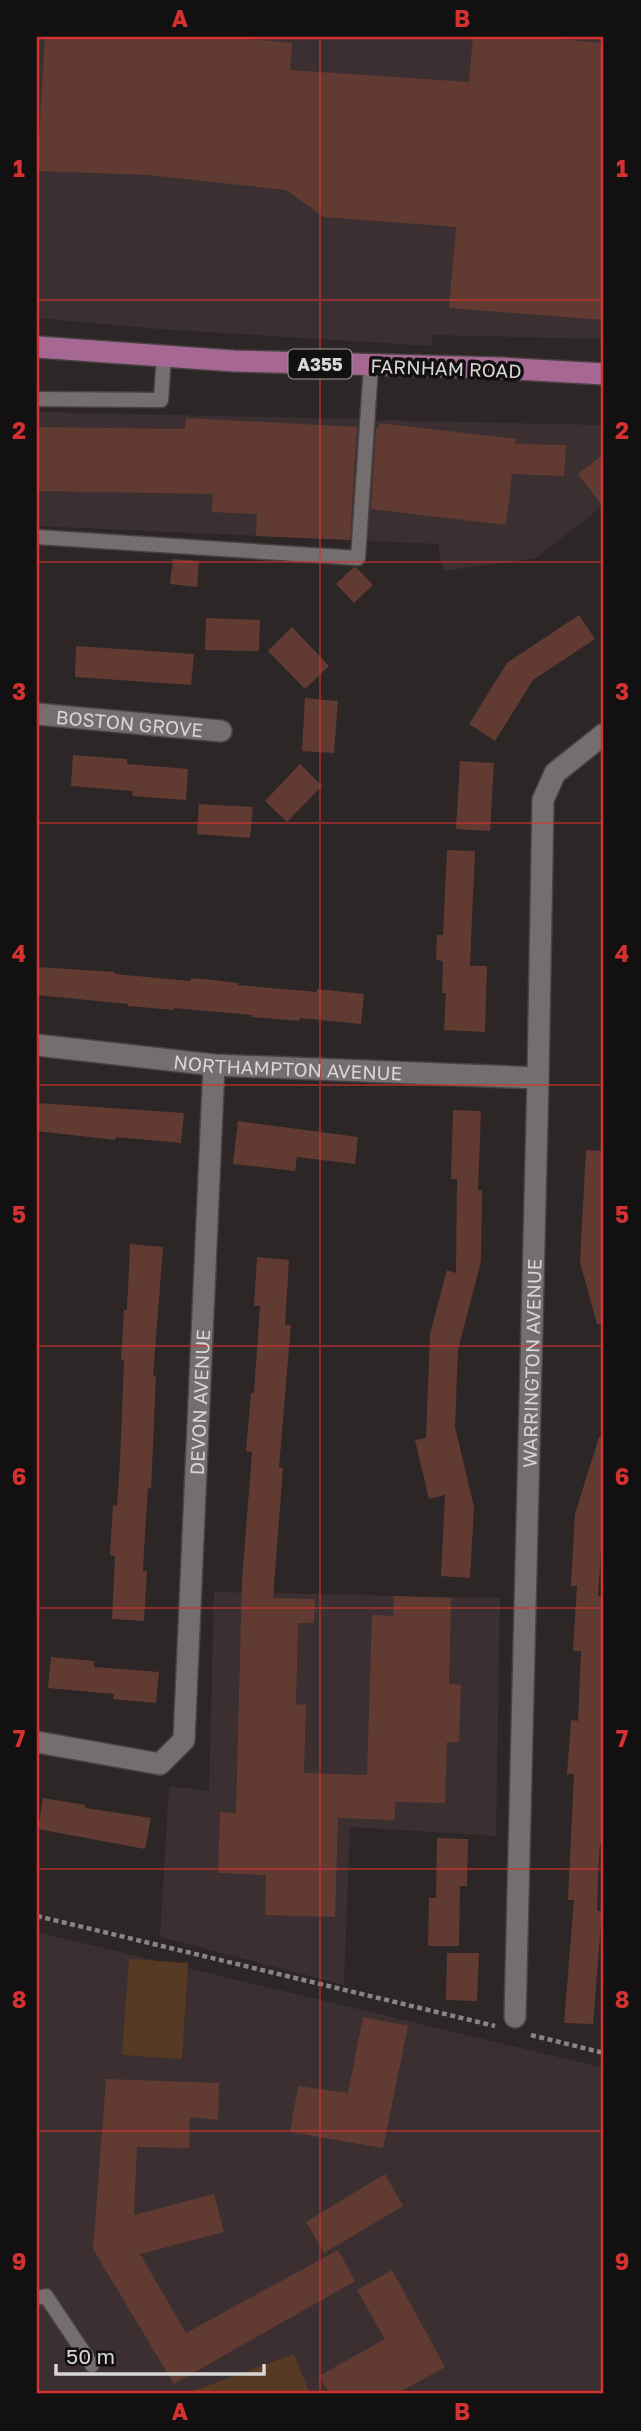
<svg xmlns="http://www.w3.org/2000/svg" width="641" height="2431" font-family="'Golos Text',sans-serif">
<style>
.built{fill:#3b2f31}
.green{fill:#563a23}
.building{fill:#613b32}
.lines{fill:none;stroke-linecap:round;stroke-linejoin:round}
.lane-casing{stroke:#474243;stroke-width:17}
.street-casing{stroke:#474243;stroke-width:24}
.primary-casing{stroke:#474243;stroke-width:24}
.path{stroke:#898485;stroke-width:4.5;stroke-dasharray:5 3.5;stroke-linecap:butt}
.lane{stroke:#756e6f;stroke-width:14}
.street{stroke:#756e6f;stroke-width:21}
.primary{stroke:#a66892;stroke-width:21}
.grid{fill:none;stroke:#d63131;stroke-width:2;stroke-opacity:0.55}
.labels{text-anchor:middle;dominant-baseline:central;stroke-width:7;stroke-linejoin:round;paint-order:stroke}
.shield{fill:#121010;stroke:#9d9a9a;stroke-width:2}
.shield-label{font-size:18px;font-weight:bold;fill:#d8d5d5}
.street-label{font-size:19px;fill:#d8d5d5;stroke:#121010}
.neatline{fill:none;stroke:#d63131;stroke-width:2.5}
.grid-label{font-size:23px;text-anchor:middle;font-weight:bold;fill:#d63131}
</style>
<rect width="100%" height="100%" fill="#2c2627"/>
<!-- built -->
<path class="built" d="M37,37H604V339L433,335L431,346L159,329L37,318Z
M37,412L363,419L355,540L37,526Z
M374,420L602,425L604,427V505L536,558L443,571L438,544L368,541Z
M214,1592L500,1598L496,1836L350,1827L344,1985L160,1937L169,1786L209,1791Z
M37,1932L604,2068V2394H37Z"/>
<!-- green -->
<path class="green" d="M129,1959L188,1963L182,2059L122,2055Z
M294,2354L310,2394H185Z"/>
<!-- building -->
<path class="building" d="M45,37H226L292,43L290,70L469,82L473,37H534L604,43V320L449,308L456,227L324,217L286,190L149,175L37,171Z
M186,418L357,427L350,540L256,536L257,514L212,512L213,494L37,491V427L185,429Z
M379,423L516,439L515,444L566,445L564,476L512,474L506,525L371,509L376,428L379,429Z
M604,454V508L578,474Z
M173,559L199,561L197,587L170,584Z
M354,567L357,568L373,585L354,603L336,584Z
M579,615L595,639L533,680L495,741L469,724L507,663Z
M206,618L260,620L259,651L205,650Z
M292,627L329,666L305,689L268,651Z
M76,646L194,654L191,685L75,677Z
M305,698L338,701L334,753L302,751Z
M73,755L127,759V764L188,769L186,800L132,796L133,791L71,786Z
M460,761L494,763L490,831L456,829Z
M300,764L322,786L287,822L265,801Z
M199,804L253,807L250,838L197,834Z
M447,850L475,851L470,966H487L485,1032L444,1030L446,993H442L443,961L436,960L437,935H443Z
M37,967L115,972V974L190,981L191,978L214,980L238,983V985L317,992V989L364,994L361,1024L300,1018L299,1021L276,1019L252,1017V1015L174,1008V1010L128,1006V1004L37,995Z
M37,1103L184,1113L181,1143L116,1137L115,1140L37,1131Z
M453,1110L481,1111L478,1190H482L481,1261L458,1350L455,1427L474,1507L470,1578L441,1576L445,1495L429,1499L415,1440L426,1438L430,1334L447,1270L456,1273L457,1179H451Z
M238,1121L358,1137L355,1164L297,1157L295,1171L233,1164Z
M586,1150L604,1151V1324H597L580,1262Z
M130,1244L163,1247L153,1376H156L151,1489L148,1488L145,1532L143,1571H147L144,1621L112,1619L115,1556L110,1555L113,1505L117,1506L120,1462L124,1360H121L124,1310H127Z
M257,1257L289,1260L285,1325H291L279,1467L283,1468L273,1598L315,1599L314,1623H298L296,1704L306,1705L304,1773L367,1775L372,1615L393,1616L394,1596L451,1598L449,1684L461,1685L459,1742H447L445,1803L395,1802V1820L338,1818L335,1917L265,1915L266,1875L218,1873L220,1812L236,1813L242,1580L252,1452L246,1451L251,1393H254L260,1306H254Z
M599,1437L604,1438V1505L598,1596L604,1597V1720L601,1787H604V1845L600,1844L598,1876L597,1911H602L593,2024L564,2023L574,1900H568L574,1774H567L571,1720L578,1721L581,1651H573L577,1586H571L575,1514Z
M51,1657L94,1661V1667L159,1672L156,1703L113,1699L114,1694L48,1688Z
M43,1798L85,1805V1808L151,1818L145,1849L38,1829Z
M437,1838L468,1839L467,1886H460L459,1946H428L429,1898H436Z
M447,1953H479L477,2001L446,2000Z
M363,2017L408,2026L383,2148L290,2132L298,2086L348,2093Z
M106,2079L219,2083L218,2120L190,2117L189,2148L137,2147L134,2215L214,2194L224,2232L140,2254L186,2333L338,2250L355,2281L174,2384L93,2249Z
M385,2174L403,2206L324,2253L306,2222Z
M392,2270L445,2367L396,2394H330L319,2376L385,2339L357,2290Z"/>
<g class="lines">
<defs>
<path id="lane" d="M37,399L161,400L164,356
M37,537L358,558L371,366
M37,2298L46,2296L92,2365"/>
<g id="street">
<path id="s1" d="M37,714L221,731"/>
<path id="s2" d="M37,1045L214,1065L538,1078"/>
<path id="s3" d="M37,1742L160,1764L184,1740L214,1065"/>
<path id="s4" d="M515,2017L538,1078L543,800L555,773L604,734"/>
</g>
<path id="primary" d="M37,347L234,361L501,368L604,374"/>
</defs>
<!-- lane casing -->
<use href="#lane" class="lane-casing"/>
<!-- street casing -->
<use href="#street" class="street-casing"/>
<!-- primary casing -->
<use href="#primary" class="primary-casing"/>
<!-- path -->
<path class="path" d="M37,1916L495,2026
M531,2035L604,2053"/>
<!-- lane -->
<use href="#lane" class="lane"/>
<!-- street -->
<use href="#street" class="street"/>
<!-- primary -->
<use href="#primary" class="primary"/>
</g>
<!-- grid -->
<path class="grid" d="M320,37V2394M37,300H604M37,562H604M37,823H604M37,1085H604M37,1346H604M37,1608H604M37,1869H604M37,2131H604"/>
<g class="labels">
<!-- shield labels -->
<rect class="shield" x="288.5" y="349.5" width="63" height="29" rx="5"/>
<g class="shield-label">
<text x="320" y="364">A355</text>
</g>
<!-- street labels -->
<g class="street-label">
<text transform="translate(446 368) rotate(2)">FARNHAM ROAD</text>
<text stroke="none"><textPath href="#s1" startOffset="93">BOSTON GROVE</textPath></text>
<text stroke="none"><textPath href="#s2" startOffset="252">NORTHAMPTON AVENUE</textPath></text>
<text stroke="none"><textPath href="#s4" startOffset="654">WARRINGTON AVENUE</textPath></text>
<text stroke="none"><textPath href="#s3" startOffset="497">DEVON AVENUE</textPath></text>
</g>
</g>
<!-- border -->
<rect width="641" height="2431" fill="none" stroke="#121010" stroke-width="77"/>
<!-- scale -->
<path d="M56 2364v10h208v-10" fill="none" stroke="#d8d5d5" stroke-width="3.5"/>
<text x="66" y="2364" font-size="21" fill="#d8d5d5" stroke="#121010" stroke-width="5" paint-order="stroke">50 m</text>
<rect x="38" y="38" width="564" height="2354" class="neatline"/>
<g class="grid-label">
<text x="180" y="27">A</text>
<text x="462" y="27">B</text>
<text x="19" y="177">1</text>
<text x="622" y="177">1</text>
<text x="19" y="439">2</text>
<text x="622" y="439">2</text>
<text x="19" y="700">3</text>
<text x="622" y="700">3</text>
<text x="19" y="962">4</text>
<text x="622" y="962">4</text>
<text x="19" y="1223">5</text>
<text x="622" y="1223">5</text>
<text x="19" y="1485">6</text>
<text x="622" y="1485">6</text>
<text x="19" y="1747">7</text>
<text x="622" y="1747">7</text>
<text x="19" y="2008">8</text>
<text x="622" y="2008">8</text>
<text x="19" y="2270">9</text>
<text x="622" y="2270">9</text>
<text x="180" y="2420">A</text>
<text x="462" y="2420">B</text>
</g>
</svg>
